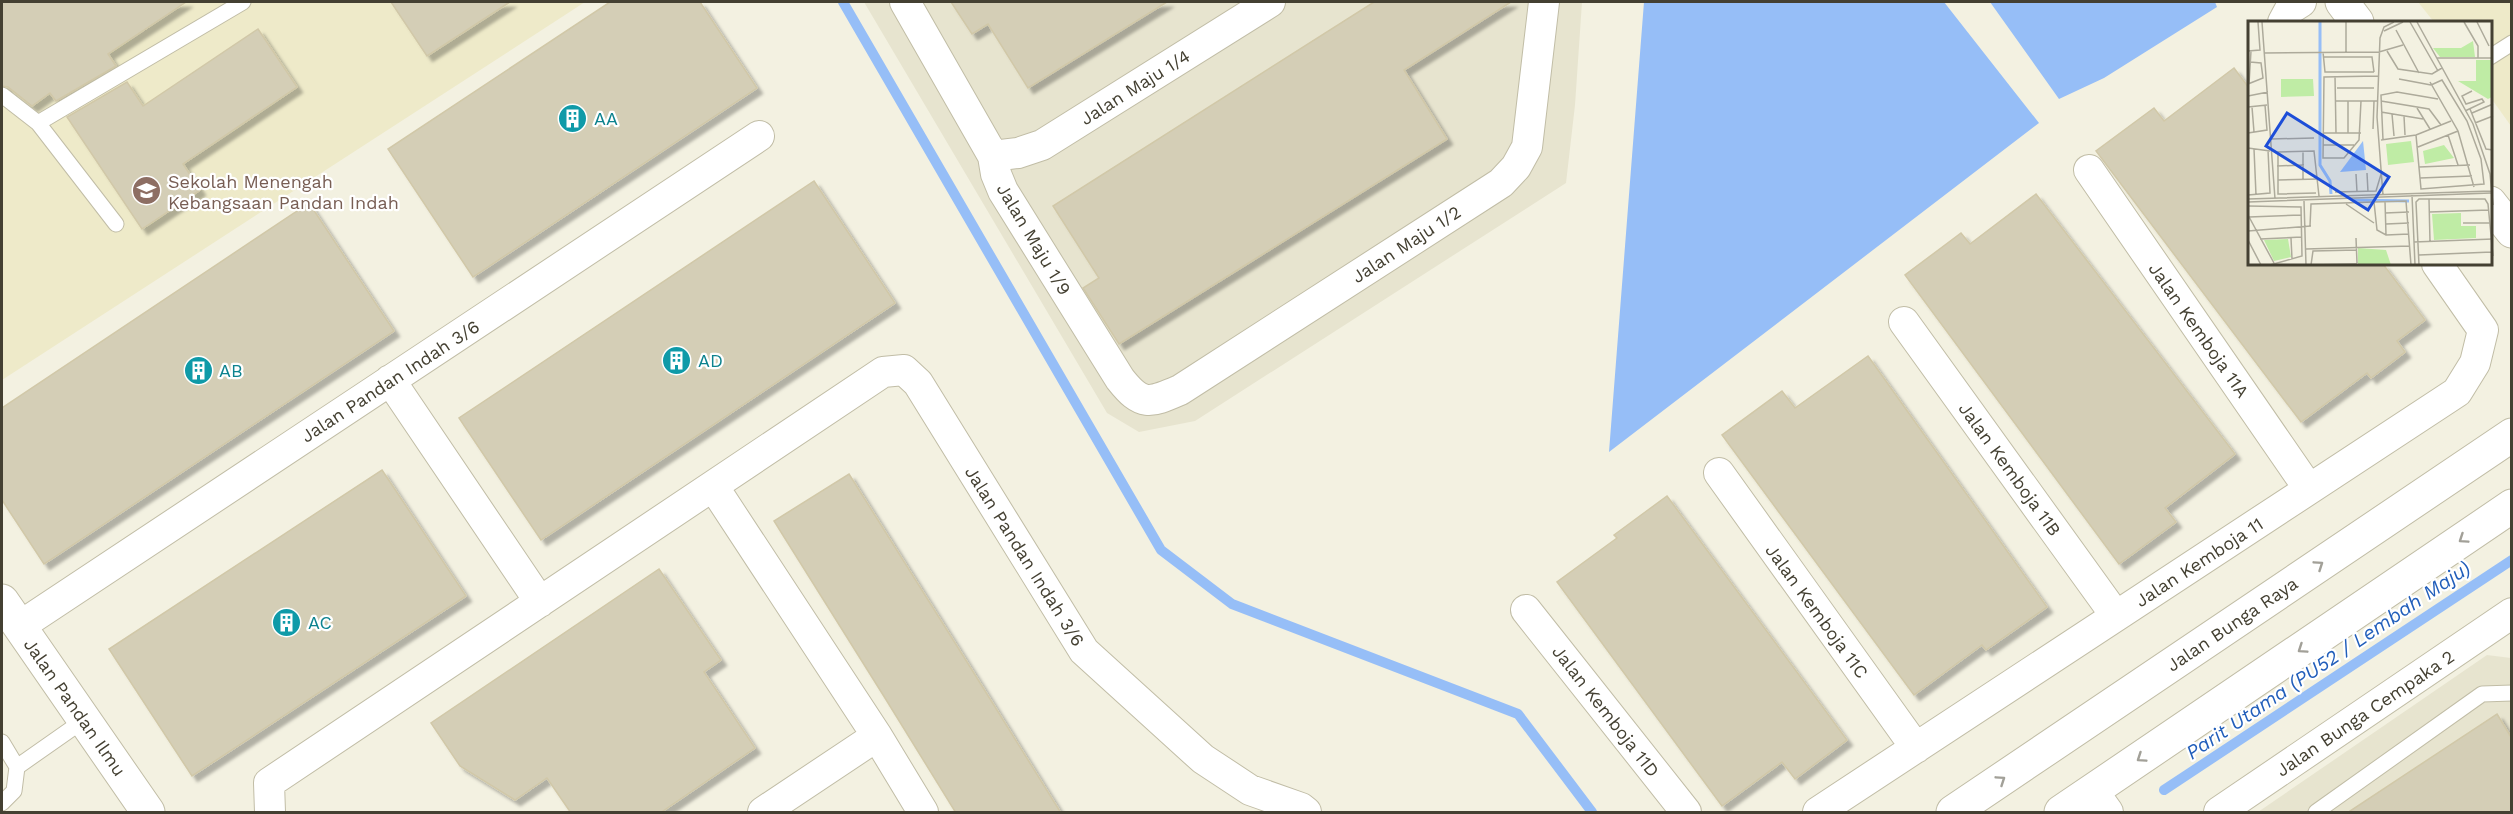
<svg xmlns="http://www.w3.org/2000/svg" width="2513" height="814" font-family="'Work Sans',sans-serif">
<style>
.residential{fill:#e7e4cf}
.education{fill:#eeeac9}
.water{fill:#96bef7}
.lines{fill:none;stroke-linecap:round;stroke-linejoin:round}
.stream{stroke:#96bef7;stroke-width:10}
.building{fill:#d4ceb6;stroke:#d1c8a8;stroke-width:1.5;filter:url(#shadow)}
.service-casing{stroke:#c1bda6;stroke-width:17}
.minor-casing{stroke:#c1bda6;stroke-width:32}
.tertiary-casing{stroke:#c1bda6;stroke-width:35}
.service{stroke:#fff;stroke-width:15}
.minor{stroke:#fff;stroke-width:30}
.tertiary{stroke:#fff;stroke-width:33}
.oneway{stroke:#a2a098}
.labels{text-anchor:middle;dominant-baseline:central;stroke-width:4.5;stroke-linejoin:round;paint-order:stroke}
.street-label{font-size:18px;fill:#444032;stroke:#fff}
.culture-label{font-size:18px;fill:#0d838f;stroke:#fff;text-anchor:start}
.education-label{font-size:18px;fill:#785e54;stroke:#fff;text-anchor:start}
.water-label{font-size:20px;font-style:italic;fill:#215eba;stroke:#fff}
.inset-river{fill:none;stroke:#96bef7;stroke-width:3}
.inset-road{fill:none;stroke:#adaa9b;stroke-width:1.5}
.view{fill:#1d4ed8;fill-opacity:0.15;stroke:#1d4ed8;stroke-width:3}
.inset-edge{fill:none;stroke:#444032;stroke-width:3}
</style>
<defs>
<filter id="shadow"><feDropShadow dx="5.5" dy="5.5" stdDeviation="1.5" flood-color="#0004"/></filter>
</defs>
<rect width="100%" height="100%" fill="#f3f1e1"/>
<!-- residential -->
<path class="residential" d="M864,2H1582L1575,105L1566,183L1195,421L1139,432L1107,413Z
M2487,655L2511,658V812H2258Z"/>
<!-- education -->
<path class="education" d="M2,2H585L2,380Z
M2418,2H2511V126L2491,98L2490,22H2434Z"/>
<!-- water -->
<path class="water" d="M1644,2H1944L2039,123L1609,452Z
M1990,2H2215L2217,7L2104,78L2059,99Z"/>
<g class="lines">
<!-- stream -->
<path class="stream" d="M843,2L1161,550L1232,604L1518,714L1592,812
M2164,790L2512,560"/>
</g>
<!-- building -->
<path class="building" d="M2,2H186L108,54L116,66L56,101L50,93L32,106L8,87L2,86Z
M391,2H510L427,56Z
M610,2H700L757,88L473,277L388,149Z
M951,2H1167L1028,88L988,24L972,34Z
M1374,2H1511L1404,70L1447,139L1119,344L1083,288L1099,278L1053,206Z
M258,29L297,87L183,164L200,190L142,229L67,117L127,82L143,106Z
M2234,68L2249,88V264H2383L2425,320L2397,341L2405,352L2371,378L2367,373L2301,422L2096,151L2154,108L2164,121Z
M814,181L895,303L541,540L459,418Z
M2036,194L2235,454L2165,508L2176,522L2119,564L1905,275L1961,233L1970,244Z
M309,203L394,331L44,564L2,500V408Z
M1868,356L2047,607L1986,650L1982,645L1914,695L1722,435L1782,391L1795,408Z
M382,470L466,596L192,776L109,649Z
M849,474L972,670L1061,813H956L885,698L774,521Z
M1667,496L1847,740L1795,779L1782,762L1722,806L1557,582L1617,538L1614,535Z
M659,569L721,660L704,672L755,748L660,813H571L547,778L515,800L460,766L431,723Z
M2497,714L2511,737V813H2347Z"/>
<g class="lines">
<defs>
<path id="service" d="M2490,57L2512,43
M2,95L38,123L243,2
M38,123L116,224
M2,742L17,767
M2,803L14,791L17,767L84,720
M2316,812L2482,694L2512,693"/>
<path id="minor" d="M905,2L993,156L996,174L1003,191L1120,379C1142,407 1150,403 1180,390L1501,183L1516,167L1527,147L1544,2
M2283,22L2290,9L2301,2
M993,156L1018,153L1042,145L1270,2
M2089,170L2309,489
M1904,322L2116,616
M390,380L540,602
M1719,473L1916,748
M713,486L877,736L923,812
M1526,610L1686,812
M20,626L759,136
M2093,791L2108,812
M270,812L269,783L883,372L904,370L918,383L1084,651L1203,759L1250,790L1301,808L1306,812
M763,812L877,736
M1818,812L2457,392L2475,363L2483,330L2437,264
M2219,812L2512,613"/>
<path id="tertiary" d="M2342,2L2357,22
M2490,203L2512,231
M2,601L148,812
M1953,812L2512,435
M2061,812L2512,506"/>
</defs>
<!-- service casing -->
<use href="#service" class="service-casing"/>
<!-- minor casing -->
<use href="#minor" class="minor-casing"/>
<!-- tertiary casing -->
<use href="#tertiary" class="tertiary-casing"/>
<!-- service -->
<use href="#service" class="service"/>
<!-- minor -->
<use href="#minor" class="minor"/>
<!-- tertiary -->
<use href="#tertiary" class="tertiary"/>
</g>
<!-- one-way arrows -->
<defs><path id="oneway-chevron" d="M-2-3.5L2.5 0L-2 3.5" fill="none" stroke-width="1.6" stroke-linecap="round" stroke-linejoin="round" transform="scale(1.5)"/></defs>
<g class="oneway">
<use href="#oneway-chevron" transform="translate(2463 539) rotate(146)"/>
<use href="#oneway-chevron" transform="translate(2319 565) rotate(-34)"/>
<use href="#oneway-chevron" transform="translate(2302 649) rotate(146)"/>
<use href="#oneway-chevron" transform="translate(2141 758) rotate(146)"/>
<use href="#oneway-chevron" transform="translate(2001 780) rotate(-34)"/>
</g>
<!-- icons -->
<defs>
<symbol id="building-disc" viewBox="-11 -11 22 22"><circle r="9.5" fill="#0f9aa8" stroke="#fff"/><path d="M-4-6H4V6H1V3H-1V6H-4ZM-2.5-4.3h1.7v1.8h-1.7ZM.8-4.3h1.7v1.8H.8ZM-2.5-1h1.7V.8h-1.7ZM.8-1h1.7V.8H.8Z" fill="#fff"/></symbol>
<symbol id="school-disc" viewBox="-11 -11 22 22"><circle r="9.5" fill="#8d6e63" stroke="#fff"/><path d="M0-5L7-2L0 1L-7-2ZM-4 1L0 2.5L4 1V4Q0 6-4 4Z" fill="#fff"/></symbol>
</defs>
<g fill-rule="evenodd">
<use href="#building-disc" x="556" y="102" width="33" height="33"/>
<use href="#school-disc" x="130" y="174" width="33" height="33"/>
<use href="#building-disc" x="660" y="344" width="33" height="33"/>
<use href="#building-disc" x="182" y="354" width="33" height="33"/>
<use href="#building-disc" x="270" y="606" width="33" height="33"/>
</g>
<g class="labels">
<!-- street labels -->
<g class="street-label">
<text transform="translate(1135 87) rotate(-32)">Jalan Maju 1/4</text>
<text transform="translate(1034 239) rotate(59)">Jalan Maju 1/9</text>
<text transform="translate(1406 244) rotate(-33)">Jalan Maju 1/2</text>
<text transform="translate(2199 330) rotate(55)">Jalan Kemboja 11A</text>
<text transform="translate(390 381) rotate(-33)">Jalan Pandan Indah 3/6</text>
<text transform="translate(2010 469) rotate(54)">Jalan Kemboja 11B</text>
<text transform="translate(1025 556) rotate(58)">Jalan Pandan Indah 3/6</text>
<text transform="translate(2199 562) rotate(-33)">Jalan Kemboja 11</text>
<text transform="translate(1817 611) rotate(54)">Jalan Kemboja 11C</text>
<text transform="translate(2232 624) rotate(-34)">Jalan Bunga Raya</text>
<text transform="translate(75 707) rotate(55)">Jalan Pandan Ilmu</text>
<text transform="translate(1606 711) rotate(52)">Jalan Kemboja 11D</text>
<text transform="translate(2365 713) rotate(-34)">Jalan Bunga Cempaka 2</text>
</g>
<!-- culture labels -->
<g class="culture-label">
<text x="594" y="118">AA</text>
<text x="698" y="360">AD</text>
<text x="219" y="370">AB</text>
<text x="308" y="622">AC</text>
</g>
<!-- education labels -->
<g class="education-label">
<text x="168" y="181">Sekolah Menengah<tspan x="168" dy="21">Kebangsaan Pandan Indah</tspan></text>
</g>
<!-- water labels -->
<g class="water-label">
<text transform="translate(2328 660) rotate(-34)">Parit Utama (PU52 / Lembah Maju)</text>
</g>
</g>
<!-- overview -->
<g transform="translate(2248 21)">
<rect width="244" height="244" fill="#f3f1e1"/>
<path d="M225,20L227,36H192L185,27H213ZM228,39H244V76L240,78L210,60H228ZM33,58H65L66,75L33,76ZM163,120L166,141L140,144L138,123ZM196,124L206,137L177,143L175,130ZM213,192V205H228V217L186,219L184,193ZM40,218L43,236L26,240L16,219ZM110,227L138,229L143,244H110Z" fill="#bfeca5"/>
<path d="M115,120L118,149L92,151Z" fill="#96bef7"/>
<path class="inset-river" d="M72,1V144L82,160L83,173M106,179L161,180"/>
<path class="inset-road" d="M14,1L27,178M98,1V31M162,1L190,50M169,1L225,103L242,153L245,184M216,1L230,25V37M229,1L241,25M148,9L171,52M136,10L155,1M0,30L12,29L10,1M139,30L150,48L184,53L194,47M75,31L77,51H126M16,32L131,31L155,24M75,36H124L126,51M189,37H245M87,55L88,112M151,58L183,64M182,61L210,110L226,166M0,63L15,57L13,42L2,41M1,63L3,30M89,67H126M0,75L20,71M88,80H130M113,80L111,119L96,137H75L76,56L130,55M133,80L181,88L193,104M0,86L19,84M4,86L6,111M169,87L182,108M222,88L238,128L245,129M217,90L236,81L234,78L218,83L214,75L224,70M133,91L175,98M224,92L245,83M144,93L146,115M156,95L157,114M227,102L245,95M125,108L126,80M0,112L19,109L17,84M76,112H113M100,112V80M168,114L173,168L236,163L233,138L219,100L194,59L183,64M200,114L210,144M23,118L66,117M133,119L168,114L203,100M135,119L133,74L149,71L190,78M75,124H106M170,126L210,110M0,127L22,130M6,128L8,174M55,130V158M29,145L56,144M171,146L222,144M119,152L120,171M108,153L109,171M172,157L224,155M30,159L71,158M87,171L128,170L134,150M68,172L30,173V131L66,130L71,175M0,174L22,172L20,129M135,174L129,96L132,17L136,6L146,1M164,174L167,244M0,178L243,170M181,178L182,221M56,180L58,244M137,180L138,214M0,181L243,172M126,181L129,209L138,214L161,213M98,183L126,202M0,185L53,186L54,235L22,244M181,191L241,189M137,192L161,191M0,194L26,242M1,196L53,194M215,202H242M138,203L161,202M62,205L63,183L158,180L163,244M0,210L63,205M43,217L44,238M108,217L109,242M12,218L54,216M0,219L13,244M166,221L245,218M58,228L162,225M171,234L244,231M63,244L65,230L109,229M63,244L109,243M171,244L168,181L171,178H237L240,183L245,235"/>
<path class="view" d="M39,92L141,156L120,189L18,125Z"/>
<rect width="244" height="244" class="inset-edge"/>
</g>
<!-- border -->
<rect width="2513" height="814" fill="none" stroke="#444032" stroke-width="6"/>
</svg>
